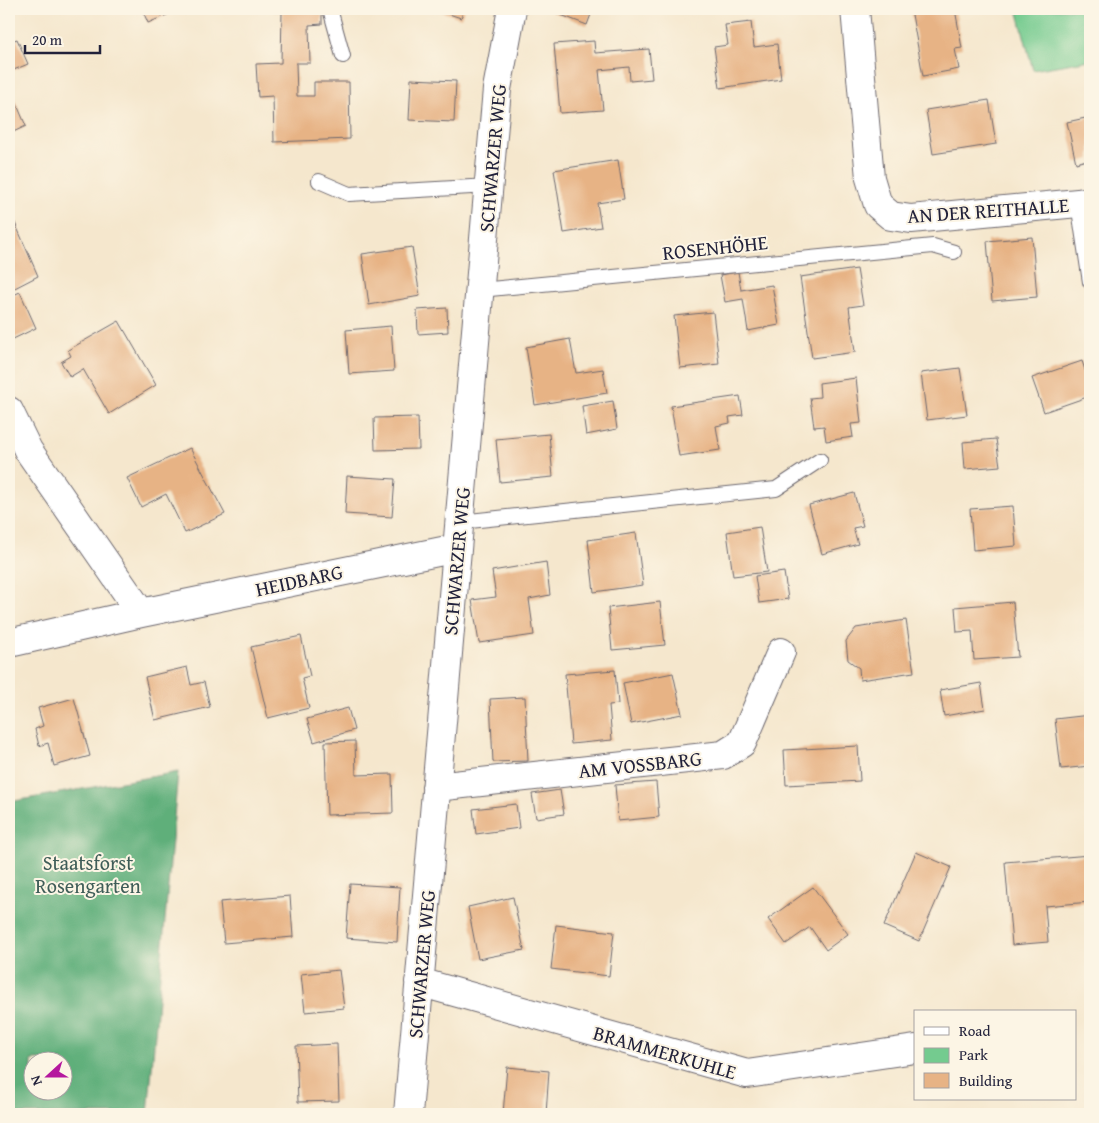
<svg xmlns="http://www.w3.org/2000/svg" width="1099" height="1123" font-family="'Gentium Book Plus',serif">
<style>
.green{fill:#74cb8f;stroke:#4b7665}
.forest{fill:#5faf7a;stroke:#40685a;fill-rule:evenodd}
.building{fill:#e7b385}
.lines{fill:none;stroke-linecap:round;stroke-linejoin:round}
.service-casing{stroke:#6c676e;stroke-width:16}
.minor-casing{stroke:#6c676e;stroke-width:30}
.service{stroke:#fff;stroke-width:14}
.minor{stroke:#fff;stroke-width:28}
.labels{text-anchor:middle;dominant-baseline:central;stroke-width:4;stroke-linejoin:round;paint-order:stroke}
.street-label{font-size:20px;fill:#22223b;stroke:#fcf5e5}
.park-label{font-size:20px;fill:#3f5d58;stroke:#fcf5e5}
</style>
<rect width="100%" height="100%" fill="#fcf5e5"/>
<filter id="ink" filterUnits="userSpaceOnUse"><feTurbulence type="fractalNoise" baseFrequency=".02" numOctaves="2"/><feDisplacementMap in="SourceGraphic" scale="10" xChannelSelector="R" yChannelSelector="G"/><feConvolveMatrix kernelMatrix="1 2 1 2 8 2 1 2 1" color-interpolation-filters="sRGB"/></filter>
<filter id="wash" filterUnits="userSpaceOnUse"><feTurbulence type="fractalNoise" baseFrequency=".0096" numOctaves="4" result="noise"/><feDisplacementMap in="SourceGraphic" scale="20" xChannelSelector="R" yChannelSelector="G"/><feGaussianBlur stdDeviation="1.12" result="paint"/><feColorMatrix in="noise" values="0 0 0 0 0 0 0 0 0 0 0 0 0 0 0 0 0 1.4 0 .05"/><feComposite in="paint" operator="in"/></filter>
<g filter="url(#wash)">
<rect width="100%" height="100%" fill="#f5e7cd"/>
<!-- green -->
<path class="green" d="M1017,9H1090V60L1033,70Z"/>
<!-- forest -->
<path class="forest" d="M178,772L148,1114H9V802ZM32,1060H62V1090H32Z"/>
<g id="blocks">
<!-- building -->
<path class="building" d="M142,9H167L169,14L148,23Z
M274,9H322V24L309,25L310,63H296L297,96H314V82H349L350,139L274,142L273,96L258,97L256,64L281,63L282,12H274Z
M434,9H464L461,18Z
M554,9H593L587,25L553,12Z
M911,9H955L962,48L955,49L959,69L923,76Z
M751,22L754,47L777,44L781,79L720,88L714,47L728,45L725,25Z
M17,39L28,64L9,72V42Z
M594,41L595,53L649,49L652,79L630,81L629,67L599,70L603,110L560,113L554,44Z
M411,79L456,81L454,122L409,120Z
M9,86L26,126L9,134Z
M989,100L996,144L933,154L926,110Z
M1090,117V159L1076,163L1067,122Z
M618,160L624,199L597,203L601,227L564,233L554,170Z
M9,209L38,276L9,291Z
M1032,237L1037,297L992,301L987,241Z
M412,247L420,296L369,305L362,254Z
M857,269L863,305L849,307L855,352L812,358L800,277Z
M738,272L741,290L772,285L779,325L748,331L743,299L725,302L720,275Z
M20,292L36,328L9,341V297Z
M447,308L448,332L418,334L417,310Z
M713,312L719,364L680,368L674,316Z
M119,321L156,385L109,414L83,369L70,377L61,362L71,356L68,350Z
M391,326L394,371L349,374L346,330Z
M570,339L576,373L603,369L607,393L535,405L526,347Z
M1082,361L1090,385V396L1044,412L1032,378Z
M960,368L967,415L927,420L921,373Z
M856,378L861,423L851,424L853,437L826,441L824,426L814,427L810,398L820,397L819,383Z
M740,396L743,415L729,417L730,423L716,426L720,450L679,456L671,406Z
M613,401L617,429L586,435L582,406Z
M418,417L419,449L375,450L374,418Z
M549,434L553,477L500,482L496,439Z
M996,439L1000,466L965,469L963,442Z
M190,448L225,514L185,533L166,494L141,507L127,478Z
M347,476L395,479L392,517L345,514Z
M854,493L863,526L853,528L858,544L822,554L809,505Z
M1013,506L1016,546L973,550L970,509Z
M760,527L767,572L733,576L727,532Z
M636,533L643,585L594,592L588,540Z
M546,562L550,595L529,599L534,635L479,643L472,600L496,597L492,571Z
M784,572L788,599L759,603L755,576Z
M660,602L665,645L612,650L608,608Z
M1013,602L1018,657L974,660L972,631L957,632L955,607Z
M906,620L914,672L860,680L859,668L848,660L846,641L856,628Z
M301,636L310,676L302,678L309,708L268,718L251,647Z
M187,667L191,685L204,682L210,707L155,720L145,677Z
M615,670L618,704L609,705L612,740L571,744L565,674Z
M673,673L682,714L631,724L623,683Z
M981,683L985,709L944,716L940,690Z
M525,697L528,761L493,762L490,699Z
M74,698L90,756L54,766L48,743L39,746L35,729L43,726L38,708Z
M348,708L354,730L314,742L307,719Z
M1090,715V766L1061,769L1055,719Z
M355,741L356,775L392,774L393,813L327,815L325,742Z
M858,746L860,781L786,785L784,750Z
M656,782L659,817L618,821L615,785Z
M560,790L564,814L536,818L532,794Z
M516,804L519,828L476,834L473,809Z
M916,852L951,867L919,941L884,926Z
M1090,855V902L1045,906L1048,942L1012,945L1005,862Z
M350,884L400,887L397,942L346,938Z
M813,887L848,934L826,950L810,927L786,944L768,919Z
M290,896L293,937L224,943L220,902Z
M513,897L524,950L478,959L468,907Z
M556,925L614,932L609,976L551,969Z
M339,970L344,1008L305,1012L301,974Z
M337,1044L339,1101L298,1102L296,1046Z
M507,1067L549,1071L546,1114H503Z"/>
</g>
</g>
<g filter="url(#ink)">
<use href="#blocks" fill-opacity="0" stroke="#6c676e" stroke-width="1"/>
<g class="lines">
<defs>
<path id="service" d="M330,9L343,56
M319,181L349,194L489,186
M1078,203L1090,282
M480,290L933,246L954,252
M460,522L776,489L820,460"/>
<path id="minor" d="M855,9L870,178L878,205L891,216L911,219L1078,203L1090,201
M9,411L28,450L141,613
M9,643L141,613L457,548
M436,787L723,755L742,743L781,652
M419,982L747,1074L915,1049
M408,1114L497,89L512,9"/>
</defs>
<!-- service casing -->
<use href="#service" class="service-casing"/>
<!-- minor casing -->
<use href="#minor" class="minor-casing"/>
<!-- service -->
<use href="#service" class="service"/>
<!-- minor -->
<use href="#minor" class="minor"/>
</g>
</g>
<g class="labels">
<!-- street labels -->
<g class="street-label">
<text transform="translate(492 158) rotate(-85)">SCHWARZER WEG</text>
<text transform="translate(988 210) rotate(-4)">AN DER REITHALLE</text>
<text transform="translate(715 247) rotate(-6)">ROSENHÖHE</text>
<text transform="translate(456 561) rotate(-85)">SCHWARZER WEG</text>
<text transform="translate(299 580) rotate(-12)">HEIDBARG</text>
<text transform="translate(640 764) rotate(-6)">AM VOSSBARG</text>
<text transform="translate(421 964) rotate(-85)">SCHWARZER WEG</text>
<text transform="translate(665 1052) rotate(16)">BRAMMERKUHLE</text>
</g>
<!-- park labels -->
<g class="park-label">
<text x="88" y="862">Staatsforst<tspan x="88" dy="23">Rosengarten</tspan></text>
</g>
</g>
<!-- margin -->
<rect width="1099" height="1123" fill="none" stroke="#fcf5e5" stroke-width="30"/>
<!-- legend -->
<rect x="914" y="1010" width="162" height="90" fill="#fcf5e5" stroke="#a5a1a1"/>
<rect x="924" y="1027" width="25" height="8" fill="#ffffff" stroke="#a5a1a1"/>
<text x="959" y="1036" font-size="15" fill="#22223b">Road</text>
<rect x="924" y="1048" width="25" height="15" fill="#74cb8f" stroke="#a5a1a1"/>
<text x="959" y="1060" font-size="15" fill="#22223b">Park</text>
<rect x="924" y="1073" width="25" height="15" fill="#e7b385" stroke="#a5a1a1"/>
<text x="959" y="1086" font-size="15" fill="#22223b">Building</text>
<!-- north arrow -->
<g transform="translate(48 1076) rotate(249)"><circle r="24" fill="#fcf5e5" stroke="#a5a1a1"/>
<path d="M0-4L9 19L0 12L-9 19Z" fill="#b5179e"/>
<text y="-8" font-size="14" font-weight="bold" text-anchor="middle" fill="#22223b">N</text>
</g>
<!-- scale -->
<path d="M25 45v8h75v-8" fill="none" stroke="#22223b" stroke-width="2.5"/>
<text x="32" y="45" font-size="15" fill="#22223b" stroke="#fcf5e5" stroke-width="4" paint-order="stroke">20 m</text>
</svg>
